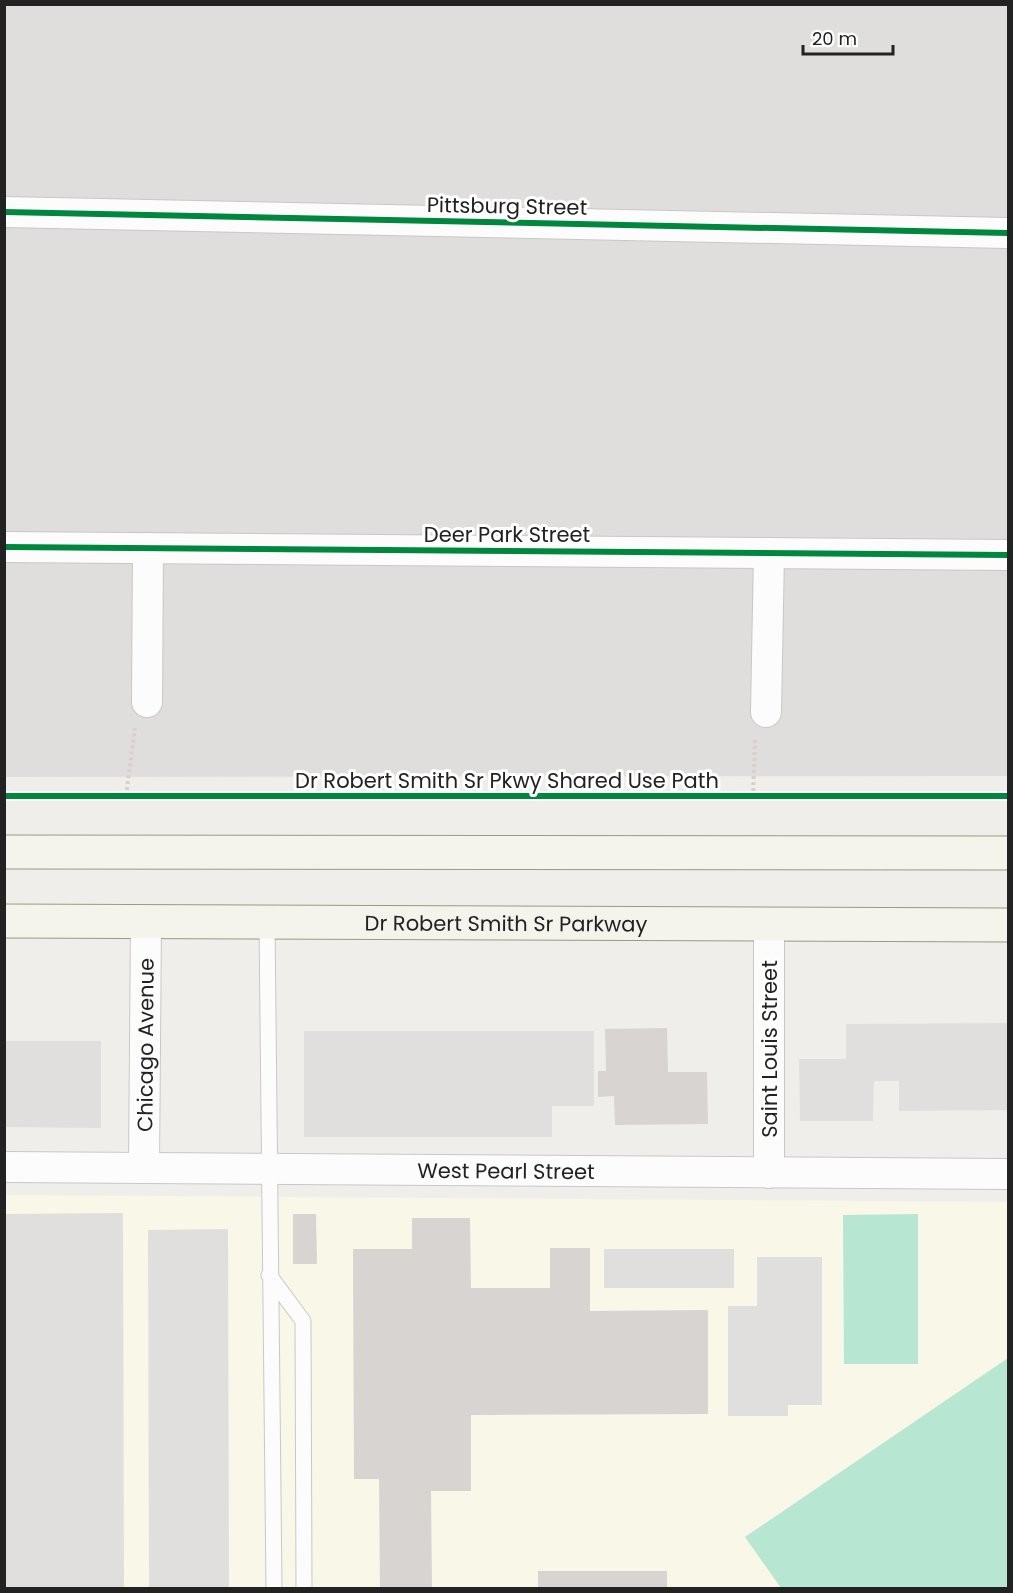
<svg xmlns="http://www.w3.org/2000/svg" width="1013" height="1593" font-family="Poppins,sans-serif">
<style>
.residential{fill:#dfdedc}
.education{fill:#f8f7e8}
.pitch{fill:#b7e6d2}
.parking{fill:#e0dfde}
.building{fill:#d7d4d2}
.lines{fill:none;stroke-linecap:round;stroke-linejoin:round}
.lane-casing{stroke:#c9c8c7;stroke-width:17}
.street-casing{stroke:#c9c8c7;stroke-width:32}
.secondary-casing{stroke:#999a82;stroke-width:35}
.path{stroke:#dccecd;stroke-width:4;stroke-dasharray:3 3;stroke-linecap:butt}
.lane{stroke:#fdfcfc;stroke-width:15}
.street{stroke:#fdfcfc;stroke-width:30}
.secondary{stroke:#f4f4ed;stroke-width:33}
.cycleway-casing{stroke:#fff;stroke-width:10}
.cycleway{stroke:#00873e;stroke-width:6}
.labels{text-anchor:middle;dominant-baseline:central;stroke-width:6;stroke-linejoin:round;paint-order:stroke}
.street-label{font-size:21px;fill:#222;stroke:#fff}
</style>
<rect width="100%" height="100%" fill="#f0eeeb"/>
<!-- residential -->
<path class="residential" d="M4,5H1008V776L5,777Z"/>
<!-- education -->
<path class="education" d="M5,1195L1008,1202V1588H5Z"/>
<!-- pitch -->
<path class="pitch" d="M918,1214V1364H844L843,1215Z
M1008,1358V1588H781L745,1537Z"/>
<!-- parking -->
<path class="parking" d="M1008,1023V1110L899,1111V1081H874L873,1121H800L799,1059H846V1024Z
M304,1031H594V1106H552V1137H304Z
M5,1041H101V1128L5,1127Z
M123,1213L124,1588H5V1214Z
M228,1229L229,1588H149L148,1230Z
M604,1249H734V1288H604Z
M757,1257H822V1405H788V1416H728V1306H757Z"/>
<!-- building -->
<path class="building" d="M667,1028L668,1072H707L708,1124L615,1125L614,1096L598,1097V1071H606L605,1029Z
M293,1214H316L317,1264H293Z
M412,1218H470L471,1288H550V1248H590V1311L708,1310V1414L471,1415V1491H431L432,1588H380L379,1479H354L353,1249H412Z
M538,1571H667V1588H538Z"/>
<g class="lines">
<defs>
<path id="lane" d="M267,923L274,1588
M269,1275L303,1321L304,1588"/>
<g id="street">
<path d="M4,212L1008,233"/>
<path d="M4,547L1008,555"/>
<path d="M147,702L148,548"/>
<path d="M766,712L769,553"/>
<path d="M769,924V1173"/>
<path id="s1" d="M4,1167L1008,1174"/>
<path id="s2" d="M144,1168L146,921"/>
</g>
<g id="secondary">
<path d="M4,852L1008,853"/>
<path id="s3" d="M4,921L1008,925"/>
</g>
</defs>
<!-- lane casing -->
<use href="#lane" class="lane-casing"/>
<!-- street casing -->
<use href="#street" class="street-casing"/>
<!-- secondary casing -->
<use href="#secondary" class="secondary-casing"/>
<!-- path -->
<path class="path" d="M126,796L135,728
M753,797L755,737"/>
<!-- lane -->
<use href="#lane" class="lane"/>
<!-- street -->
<use href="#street" class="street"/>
<!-- secondary -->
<use href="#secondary" class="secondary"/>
<defs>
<path id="cycleway" d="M4,212L1008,233
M4,547L1008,555
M4,796H1008"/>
</defs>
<!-- cycleway casing -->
<use href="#cycleway" class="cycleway-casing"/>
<!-- cycleway -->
<use href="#cycleway" class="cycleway"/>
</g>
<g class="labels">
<!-- street labels -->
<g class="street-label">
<text transform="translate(507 206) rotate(1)">Pittsburg Street</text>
<text x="507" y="534">Deer Park Street</text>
<text x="507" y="780">Dr Robert Smith Sr Pkwy Shared Use Path</text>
<text stroke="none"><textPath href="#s3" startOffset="502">Dr Robert Smith Sr Parkway</textPath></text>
<text stroke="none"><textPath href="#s2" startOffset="123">Chicago Avenue</textPath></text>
<text transform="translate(769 1049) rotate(-90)">Saint Louis Street</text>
<text stroke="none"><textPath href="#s1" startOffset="502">West Pearl Street</textPath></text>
</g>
</g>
<!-- border -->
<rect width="1013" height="1593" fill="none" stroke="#222222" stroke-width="12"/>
<!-- scale -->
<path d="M803 45v9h90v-9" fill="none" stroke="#222222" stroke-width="3"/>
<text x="812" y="45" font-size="18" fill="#222222" stroke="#ffffff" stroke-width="4.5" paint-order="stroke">20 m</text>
</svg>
